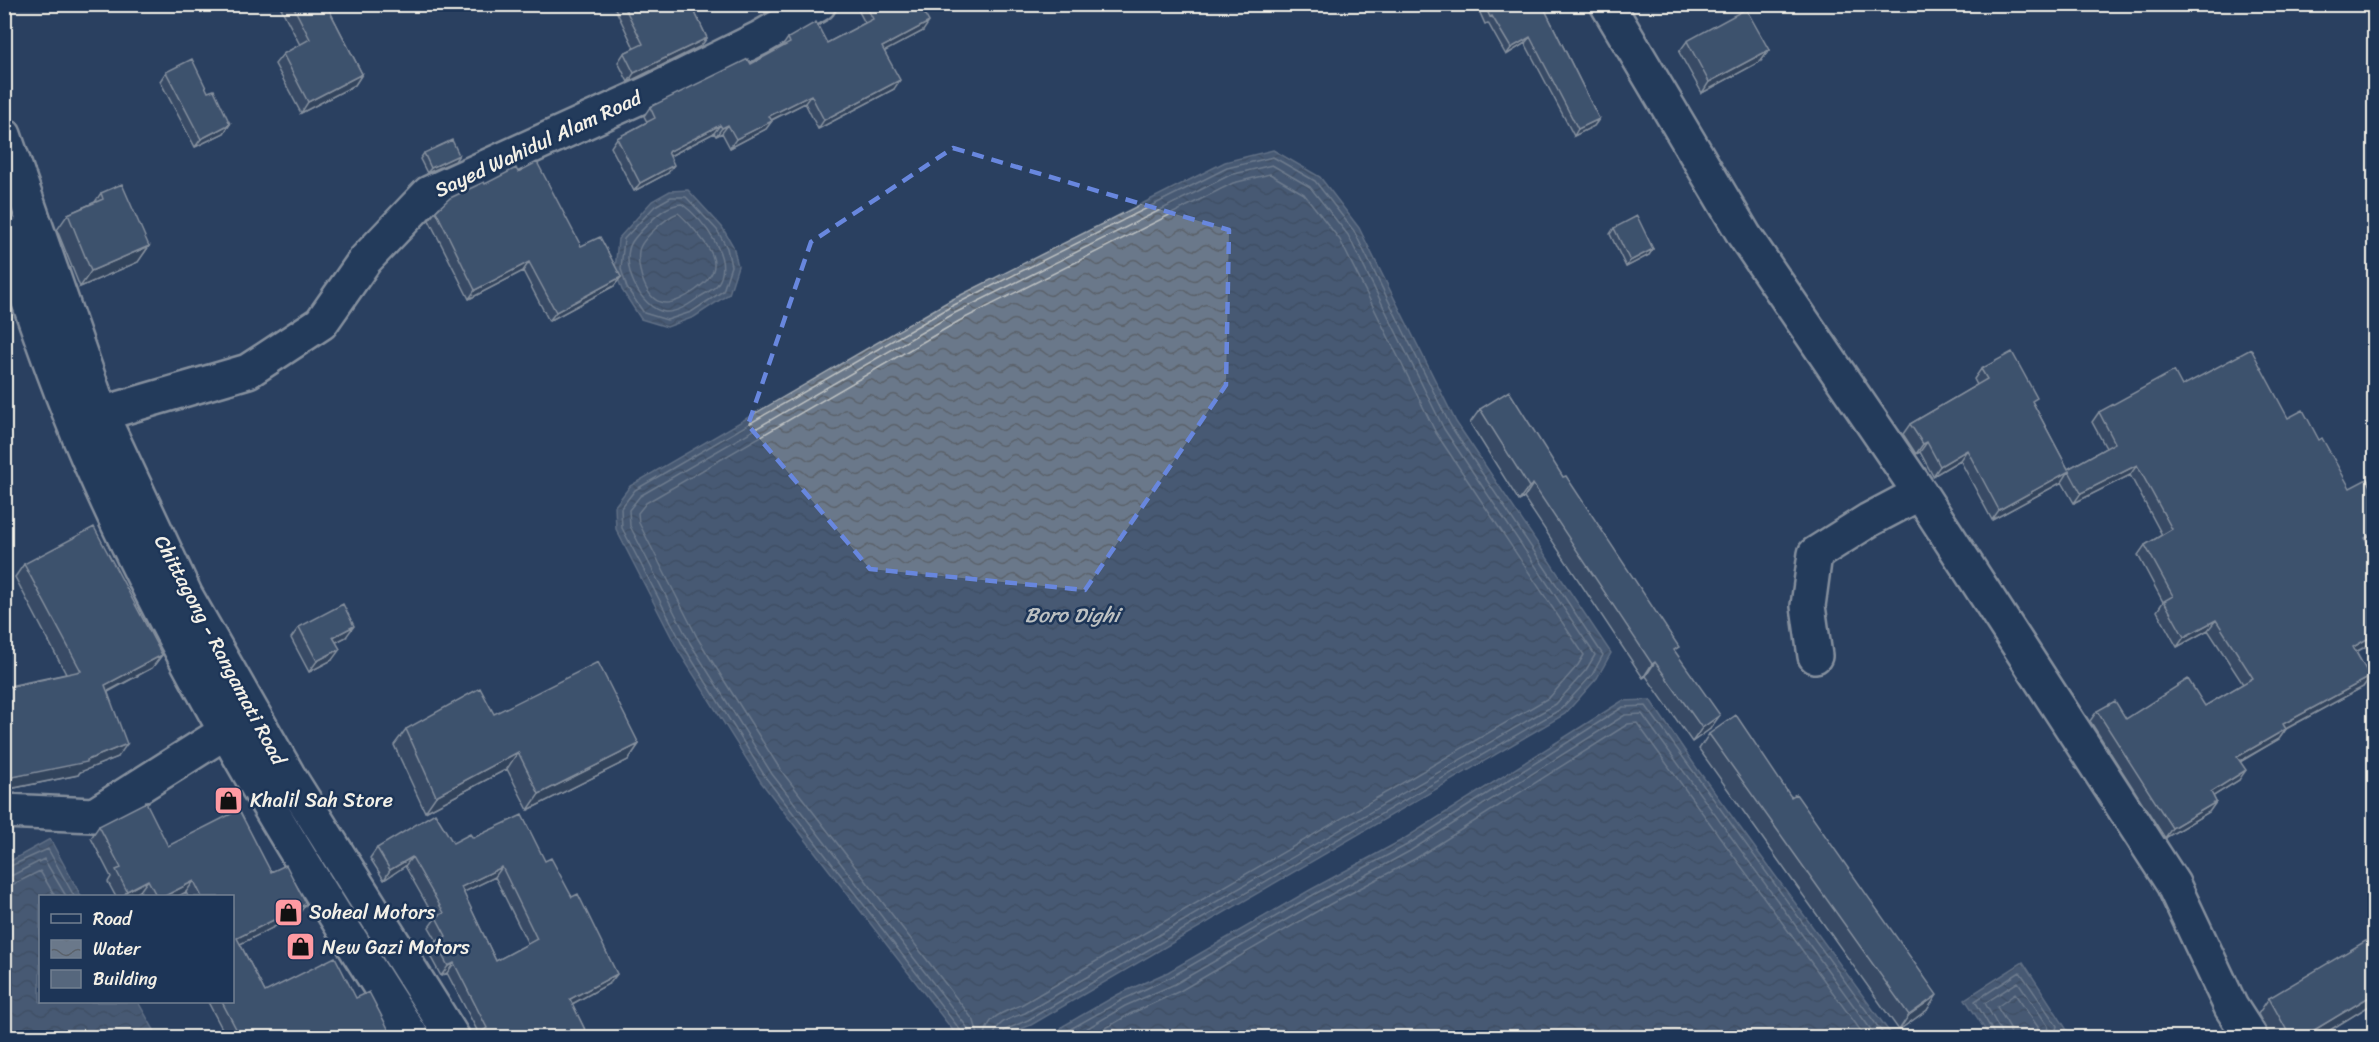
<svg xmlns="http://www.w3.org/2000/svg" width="2379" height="1042" font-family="Sriracha,sans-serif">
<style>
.water{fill:url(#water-waves);stroke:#a1a8b0;stroke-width:1.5}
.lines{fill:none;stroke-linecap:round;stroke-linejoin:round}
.shore{stroke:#bdc1c2;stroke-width:1.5}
.minor-casing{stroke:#f4f1e8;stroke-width:38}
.highway-casing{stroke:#f4f1e8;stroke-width:38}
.minor{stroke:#1d3557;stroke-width:33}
.highway{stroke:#1d3557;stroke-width:33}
.wall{fill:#4a596c;stroke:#f4f1e8;stroke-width:1.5;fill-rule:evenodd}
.shaded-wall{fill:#3c4858;stroke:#f4f1e8;stroke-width:1.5}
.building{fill:#56677d;stroke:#f4f1e8;stroke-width:1.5;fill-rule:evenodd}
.marked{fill:none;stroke:#6887de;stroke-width:4.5;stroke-dasharray:12 8;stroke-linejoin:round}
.labels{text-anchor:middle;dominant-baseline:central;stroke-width:5;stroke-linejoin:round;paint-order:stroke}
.street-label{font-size:20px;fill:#f4f1e8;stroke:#1d3557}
.poi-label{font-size:20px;fill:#f4f1e8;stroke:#1d3557;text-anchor:start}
.water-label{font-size:21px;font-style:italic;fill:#bdc1c2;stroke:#1d3557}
</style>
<defs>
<pattern id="water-waves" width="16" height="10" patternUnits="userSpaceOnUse" patternTransform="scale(1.5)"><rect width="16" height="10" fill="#6a788a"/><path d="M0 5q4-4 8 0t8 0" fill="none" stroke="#5b626b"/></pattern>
</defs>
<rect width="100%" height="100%" fill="#2a4060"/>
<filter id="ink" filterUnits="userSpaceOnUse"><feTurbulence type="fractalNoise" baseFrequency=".0167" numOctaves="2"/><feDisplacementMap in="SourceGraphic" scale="12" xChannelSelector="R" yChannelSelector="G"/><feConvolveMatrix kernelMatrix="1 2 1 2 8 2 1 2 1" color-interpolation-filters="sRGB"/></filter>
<g filter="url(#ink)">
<!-- water -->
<path class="water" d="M1273,150L1320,177L1359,228L1456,422L1611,653L1597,678L1565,714L1031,1025L1001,1037H958L761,782L678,650L616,529L615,506L630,486L949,301L1225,162Z
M688,190L722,227L733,246L738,266L729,294L694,317L667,327L641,319L622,290L615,270L618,239L652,201L670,191Z
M1650,700L1698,770L1893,1037H1054L1063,1026L1119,994L1168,972L1310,890L1404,839L1622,701Z
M50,839L81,896H40V1002H138L158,1037H5V864Z
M2023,962L2067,1030L2056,1037H1990L1965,999Z"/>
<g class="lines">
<!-- shore -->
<path class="shore" d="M671,197H686L717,230L727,248L731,266L723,291L691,312L667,320L644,313L627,288L621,269L624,239L655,206Z
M682,204C702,219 736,259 717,285C713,290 704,294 698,298C690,304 676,313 665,312C640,309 619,263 632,242C637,234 645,227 651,221C660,212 669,205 682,204Z
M678,213C685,218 691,226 697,233C704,241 715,254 714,265C714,281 681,303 666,303C645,303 637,267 639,251C641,239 667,217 678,213Z
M4,869L48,849L74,896
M4,877L13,875L44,859L66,896
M4,886L14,884L40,871L55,896
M962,1038L961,1031L766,778L684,647L622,528L621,508L635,490L952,306L1227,168L1273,157L1315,181L1354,231L1450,425L1603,655L1592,675L1561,709L1028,1020L1005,1030L1001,1038
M970,1038L967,1027L772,774L690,643L630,526L629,510L640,496L955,313L1230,175L1272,165L1310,187L1348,235L1444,429L1595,655L1586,670L1556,704L1025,1013C1012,1018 995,1021 994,1038
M979,1038L974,1021L780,769L698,639L639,523L638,513L646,503L959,321L1233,183L1270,174L1304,194L1340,240L1436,433L1584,655L1578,665L1550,697L1021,1005C1004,1012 986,1016 985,1038
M1062,1038L1067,1031L1122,1000L1171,977L1313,895L1407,845L1623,707L1646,706L1886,1038
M1071,1038L1125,1006L1175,984L1317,902L1410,851L1625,715L1642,714L1877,1038
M1089,1038L1130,1014L1180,991L1321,909L1415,859L1628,724L1637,723L1866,1038
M1994,1038L1993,1032L1975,1001L2020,972L2057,1026L2054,1038
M2002,1038L2000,1030L1985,1003L2018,982L2048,1026L2046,1038
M2011,1038L2009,1026L1997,1007L2015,994L2038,1027L2037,1038"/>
<defs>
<path id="minor" d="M1607,4L1744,235L1920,493L2173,884L2231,1007L2251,1038
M101,414L248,371L321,323L365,260L429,193L651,92L760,38L819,4
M1815,656L1808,606L1815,554L1869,520L1920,493
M4,811L94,815L225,732"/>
<path id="highway" d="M4,135L101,414L186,596L288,775L453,1038
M4,231C31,307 56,384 88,458C177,661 292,851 413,1038"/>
</defs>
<!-- minor casing -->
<use href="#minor" class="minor-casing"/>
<!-- highway casing -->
<use href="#highway" class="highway-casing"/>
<!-- minor -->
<use href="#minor" class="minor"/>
<!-- highway -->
<use href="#highway" class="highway"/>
</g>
<!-- wall -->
<path class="wall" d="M279,4H326L362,74L355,85L301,113L275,64L283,54L300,45Z
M579,4H591L581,9Z
M613,4H702L693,9L707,38L701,46L628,82L618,62L624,53L634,48Z
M761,4H781L765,13Z
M857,4H919L923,31L884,51L894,89L818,129L805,103L772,120L766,129L730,148L722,133L716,136L714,133L670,156L668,173L634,191L611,147L617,138L647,122L644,116L650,107L751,64L782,47L788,38L827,43L865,23L856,6Z
M1476,4H1542L1599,119L1594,126L1574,136L1525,43L1506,55L1488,23L1485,24Z
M1687,41L1769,50L1761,61L1702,93L1679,52Z
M166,72L208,92L230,124L224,133L195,147L160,81Z
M424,153L455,161L427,173L420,159Z
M518,172L581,246L621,277L614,286L549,321L523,271L469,299L429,220L436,211L485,184Z
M101,193L149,246L138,262L80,287L57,230L68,214L95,202Z
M1614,228L1653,249L1649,255L1626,267L1610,234Z
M1981,369L2033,403L2068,469L2106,448L2092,422L2099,412L2182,386L2288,418L2367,543L2374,642L2356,652L2370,677L2363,687L2286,729L2279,739L2240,762L2239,780L2213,796L2216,802L2209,812L2165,838L2090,721L2097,711L2126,719L2205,706L2243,684L2208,630L2177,647L2157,611L2163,602L2138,555L2145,545L2162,535L2130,475L2074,503L2062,482L1992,520L1960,460L1933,476L1920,452L1916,454L1903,434L1910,424L1977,385L1974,379Z
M1480,409L1563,477L1675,652L1710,729L1692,742L1646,676L1643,678L1524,498L1519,501L1470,423Z
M24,564L162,655L152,668L108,692L118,757L80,772L78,775L4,790V687L66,674L15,577Z
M299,627L346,637L336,642L332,660L309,672L291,638Z
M494,714L639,744L628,760L528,810L507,769L425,812L394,745L406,729Z
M1709,734L1927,1010L1899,1030L1699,749Z
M99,826L168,846L271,872L306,904L298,915L240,944L265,992L356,998L393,1038H227L208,1002H232V897H188L186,892L177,897H143L140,891L130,897H116L108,882L111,877L91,838Z
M473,838L545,861L572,897L617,974L610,983L572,1004L589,1038H477L479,1034L447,973L441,976L428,952L437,941L429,927L435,919L405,866L384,880L370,858L377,848L453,843ZM495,877L528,944L496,961L463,892Z
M2269,998L2374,1003L2317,1038H2271L2258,1014Z"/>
<!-- shaded-wall -->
<path class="shaded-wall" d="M585,4H591L581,9Z
M702,4L685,13L691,5Z
M772,4H781L765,13Z
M929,22L923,31L876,56L882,47Z
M1530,37L1525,43L1506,55L1511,48Z
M707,38L701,46L628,82L634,73Z
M1769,50L1761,61L1702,93L1709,82Z
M362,74L355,85L301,113L308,102Z
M900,80L894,89L818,129L824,120Z
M811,95L805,103L763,124L769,116Z
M1599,119L1594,126L1574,136L1578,129Z
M772,121L766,129L730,148L736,139Z
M230,124L224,133L195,147L201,139Z
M720,125L714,133L662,160L668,152Z
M728,125L722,133L716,136L722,128Z
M459,155L455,161L427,173L431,168Z
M674,165L668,173L634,191L640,183Z
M149,246L138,262L80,287L91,271Z
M1653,249L1649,255L1626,267L1630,261Z
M529,262L523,271L469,299L475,290Z
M621,277L614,286L549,321L556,312Z
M1927,442L1920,452L1916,454L1923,444Z
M1967,450L1960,460L1933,476L1940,466Z
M2137,465L2130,475L2074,503L2081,493Z
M2069,471L2062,482L1992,520L1999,510Z
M1533,484L1524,498L1519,501L1529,487Z
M2374,533V539L2358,548L2365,538Z
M2216,620L2208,630L2177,647L2184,637Z
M354,626L346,637L325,648L333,637Z
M2374,635V642L2346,657L2353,647Z
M340,649L332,660L309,672L317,661Z
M162,655L152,668L95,698L105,685Z
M1655,662L1646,676L1643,678L1652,664Z
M2370,677L2363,687L2276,734L2283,724Z
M1720,715L1710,729L1692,742L1702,728Z
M2286,729L2279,739L2230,767L2237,757Z
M127,744L118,757L80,772L78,775L4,790V783L8,778L87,760Z
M639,744L628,760L528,810L539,794Z
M518,752L507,769L425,812L436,796Z
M2246,770L2239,780L2204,802L2211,792Z
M2216,802L2209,812L2165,838L2172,828Z
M412,857L405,866L384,880L390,870Z
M502,867L495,877L454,897L461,887Z
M148,880L140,891L130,897H123L127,891Z
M194,881L186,892L177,897H163Z
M306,904L298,915L232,948L237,938Z
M454,963L447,973L441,976L448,966Z
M617,974L610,983L563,1009L570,999Z
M2374,994V1003L2317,1038H2301Z
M1937,995L1927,1010L1899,1030L1909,1015Z"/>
<!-- building -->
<path class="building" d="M292,4H326L362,74L308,102L283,54L310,39Z
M623,4H691L707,38L634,73L624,53L643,44Z
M865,4H919L929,22L882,47L900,80L824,120L811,95L769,116L772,121L736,139L728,125L722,128L720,125L668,152L674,165L640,183L617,138L655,118L650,107L748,59L751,64L790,43L788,38L816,22L827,43L873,19Z
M1484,4H1542L1599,119L1578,129L1530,37L1511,48L1492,16L1490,17Z
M1746,9L1769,50L1709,82L1687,41Z
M192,59L208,92L214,90L230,124L201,139L166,72Z
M452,140L459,155L431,168L424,153Z
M537,162L581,246L600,237L621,277L556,312L529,262L475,290L436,211L450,198L484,182L485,184L516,168L518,172Z
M122,184L149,246L91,271L68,214L103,199L101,193Z
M1637,216L1653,249L1630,261L1614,228Z
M2251,349L2288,418L2303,410L2319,440L2322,438L2350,488L2367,479L2374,492V533L2365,538L2374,556V635L2353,647L2370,677L2283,724L2286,729L2237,757L2246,770L2211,792L2216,802L2172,828L2097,711L2115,701L2126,719L2188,679L2205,706L2253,678L2216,620L2184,637L2164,601L2173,596L2145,545L2172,529L2137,465L2081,493L2069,471L1999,510L1967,450L1940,466L1927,442L1923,444L1910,424L1987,379L1981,369L2012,352L2037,398L2032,401L2068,469L2115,443L2099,412L2174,371L2182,386Z
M1509,391L1563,477L1566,476L1679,647L1674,650L1720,715L1702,728L1655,662L1652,664L1533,484L1529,487L1480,409Z
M94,527L162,655L105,685L127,744L87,760V762L8,778L4,767V688L81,671L24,564Z
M343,604L354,626L333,637L340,649L317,661L299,627Z
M598,662L639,744L539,794L518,752L436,796L406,729L480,688L494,714Z
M1736,715L1791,797L1796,794L1937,995L1909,1015L1709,734Z
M146,802L168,846L239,810L271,872L286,865L306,904L237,938L265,992L335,957L356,998L369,992L393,1038H241L222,1002H232V897H202L194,881L163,897H157L148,880L127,891L116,870L121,868L99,826Z
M435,813L453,843L470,834L473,838L522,815L545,861L551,858L572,897L578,894L617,974L570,999L589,1038H484L481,1032L487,1028L454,963L448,966L435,942L446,936L436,917L444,913L412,857L390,870L377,848ZM502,867L537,939L496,961L461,887Z
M2374,936V994L2301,1038H2291L2269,998Z"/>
</g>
<!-- marked area -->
<path d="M0 0H2379V1042H0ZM953,148L1229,230L1226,385L1085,590L870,569L748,425L811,242Z" fill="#2a4060" fill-opacity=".55" fill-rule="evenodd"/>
<path class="marked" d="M953,148L1229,230L1226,385L1085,590L870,569L748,425L811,242Z"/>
<!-- icons -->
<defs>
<symbol id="shop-square" viewBox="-11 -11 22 22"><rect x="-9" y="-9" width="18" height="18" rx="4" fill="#ff9aa2" stroke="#1d3557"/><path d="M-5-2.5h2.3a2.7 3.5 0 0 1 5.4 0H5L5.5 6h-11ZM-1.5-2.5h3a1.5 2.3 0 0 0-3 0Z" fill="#111"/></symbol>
</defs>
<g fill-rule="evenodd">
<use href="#shop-square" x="212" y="784" width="33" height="33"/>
<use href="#shop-square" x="272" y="896" width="33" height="33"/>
<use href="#shop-square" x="284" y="930" width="33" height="33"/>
</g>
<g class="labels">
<!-- street labels -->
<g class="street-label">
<text transform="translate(538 144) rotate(-25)">Sayed Wahidul Alam Road</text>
<text transform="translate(220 650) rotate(62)">Chittagong - Rangamati Road</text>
</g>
<!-- poi labels -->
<g class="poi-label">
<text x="250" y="800">Khalil Sah Store</text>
<text x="309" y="912">Soheal Motors</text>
<text x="322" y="947">New Gazi Motors</text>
</g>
<!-- water labels -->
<g class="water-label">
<text x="1072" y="615">Boro Dighi</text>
</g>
</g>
<!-- margin -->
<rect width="2379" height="1042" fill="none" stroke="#1d3557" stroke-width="24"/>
<rect x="12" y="12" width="2355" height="1018" fill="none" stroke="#f4f1e8" stroke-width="2" filter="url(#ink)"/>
<!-- legend -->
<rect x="39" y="895" width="195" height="108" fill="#1d3557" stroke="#738091" stroke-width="1.5"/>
<rect x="51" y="914" width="30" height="9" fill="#1d3557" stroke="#738091" stroke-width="1.5"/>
<text x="93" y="925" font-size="18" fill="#f4f1e8">Road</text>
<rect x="51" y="940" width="30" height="18" fill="url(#water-waves)" stroke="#738091" stroke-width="1.5"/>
<text x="93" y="955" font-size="18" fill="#f4f1e8">Water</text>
<rect x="51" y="970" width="30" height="18" fill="#56677d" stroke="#738091" stroke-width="1.5"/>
<text x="93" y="985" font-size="18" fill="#f4f1e8">Building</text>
</svg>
